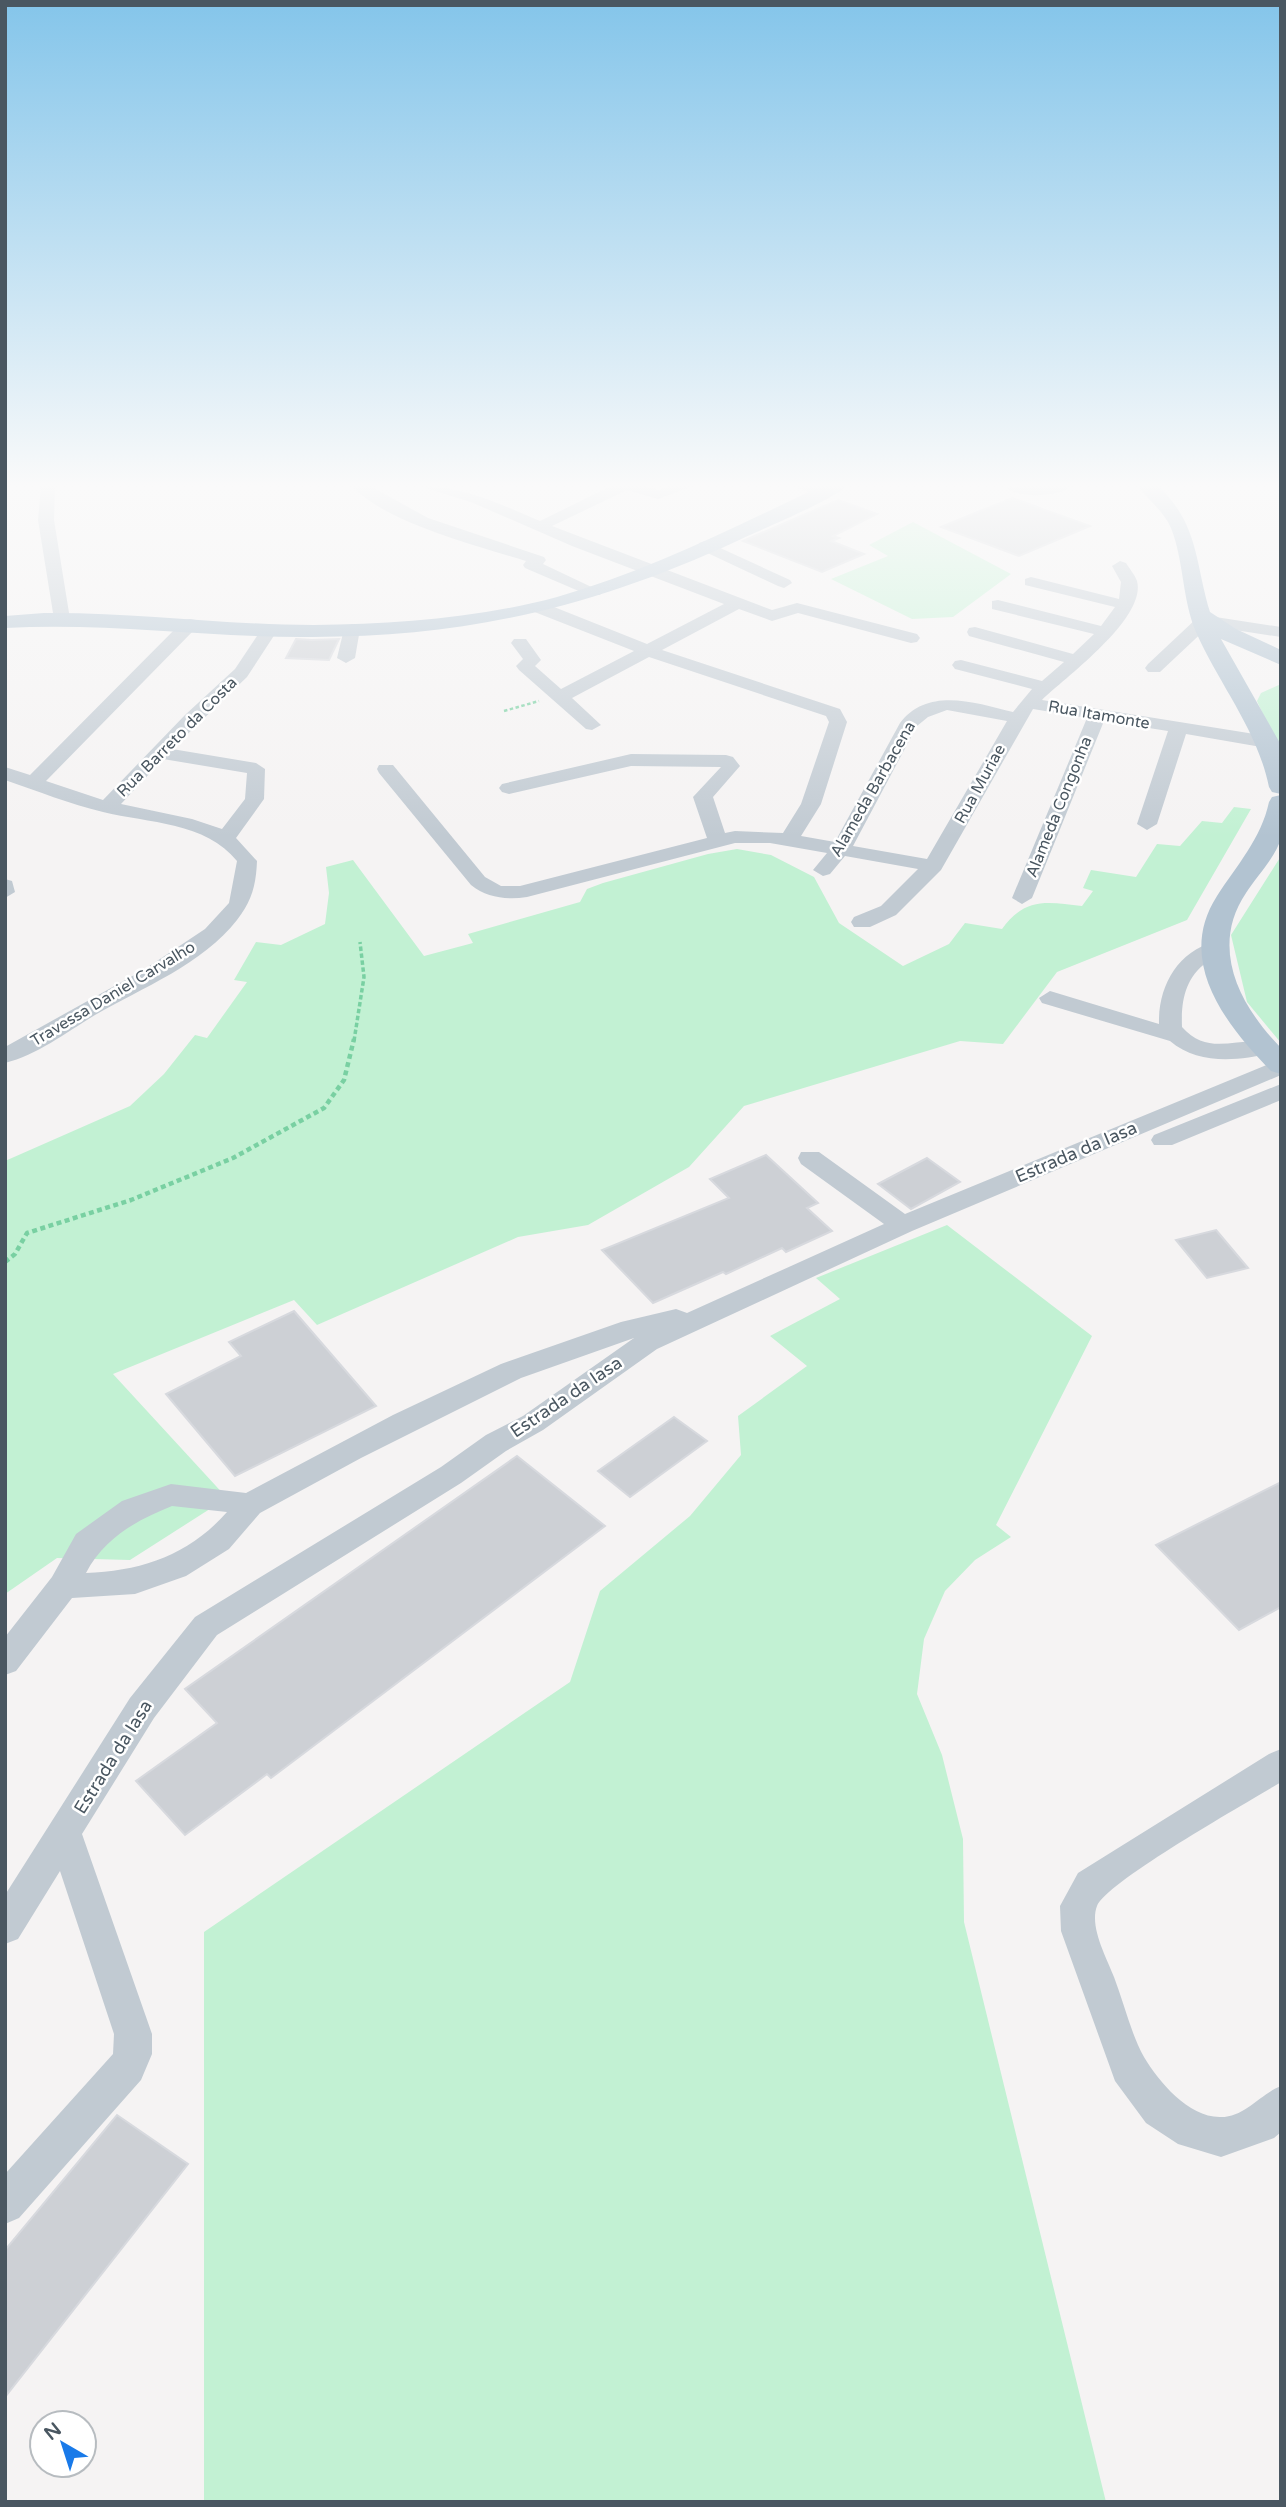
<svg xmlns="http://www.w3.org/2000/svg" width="1286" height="2507" font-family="'Varela Round',sans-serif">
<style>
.green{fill:#c2f1d3}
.building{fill:#cdd0d5;stroke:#d7d9de;stroke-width:2}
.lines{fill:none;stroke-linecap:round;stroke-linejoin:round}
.path-far2{stroke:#79d0a2;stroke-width:2.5;stroke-dasharray:3.5 2.5;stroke-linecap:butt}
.path-far1{stroke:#79d0a2;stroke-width:3.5;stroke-dasharray:4.5 2.5;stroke-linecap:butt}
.path{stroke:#79d0a2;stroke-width:4.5;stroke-dasharray:5 3.5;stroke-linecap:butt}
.minor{fill:#c1cad2;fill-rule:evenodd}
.major{fill:#b2c3d1;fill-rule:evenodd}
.labels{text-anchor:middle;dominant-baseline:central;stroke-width:5;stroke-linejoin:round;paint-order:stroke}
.far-street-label{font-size:16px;fill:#4a5761;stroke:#fff}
.street-label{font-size:18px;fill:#4a5761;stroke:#fff}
</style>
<rect width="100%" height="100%" fill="#f5f3f3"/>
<!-- green -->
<path class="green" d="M913,522L1011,574L953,617L912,619L831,579L888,556L869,545Z
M1281,684V755L1257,701L1261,693Z
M1234,807L1251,809L1187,920L1057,972L1003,1044L960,1041L744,1106L689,1167L588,1225L518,1237L317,1325L294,1300L113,1374L227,1498L130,1560L57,1558L5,1594V1161L130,1106L164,1074L195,1035L207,1038L247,982L234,980L256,942L281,945L325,924L329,893L326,867L353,860L424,956L473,943L468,934L580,902L587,889L603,883L708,854L737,849L771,855L814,877L839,923L903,966L949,944L965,923L1002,929C1025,897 1047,902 1082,906L1093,891L1083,888L1091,870L1136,877L1157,844L1180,846L1202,821L1222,823Z
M1281,856V1043L1247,1002L1231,935Z
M947,1225L1092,1336L996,1525L1011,1537L975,1560L945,1591L924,1639L917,1694L942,1755L963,1839L964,1922L1106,2502H204V1932L570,1682L600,1591L690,1516L741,1455L738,1416L807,1366L770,1336L840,1299L816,1278Z"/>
<!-- building -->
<path class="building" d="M1012,498L1090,526L1019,556L941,527Z
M838,500L877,514L833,536L839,538L831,541L864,554L822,572L743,541Z
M296,639L312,640L339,639L329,660L286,658Z
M766,1155L818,1203L807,1208L832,1231L786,1252L782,1248L726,1274L723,1272L653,1303L602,1250L729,1198L710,1179Z
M927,1158L960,1182L911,1209L878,1184Z
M1216,1230L1248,1268L1207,1278L1176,1240Z
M294,1311L376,1406L235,1476L166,1394L241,1356L229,1342Z
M674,1417L707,1441L630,1497L598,1471Z
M517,1456L605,1526L271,1778L267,1774L185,1835L136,1781L217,1723L185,1689Z
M1281,1482V1607L1239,1630L1156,1545Z
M117,2115L188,2164L5,2397V2250Z"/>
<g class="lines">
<!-- path-far2 -->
<path class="path-far2" d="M504,711L539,701"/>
<!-- path-far1 -->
<path class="path-far1" d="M354,1041L364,977L360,942"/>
<!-- path -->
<path class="path" d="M5,1262L15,1254L27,1233L131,1200L233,1158L324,1108L344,1080L354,1039"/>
<!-- minor -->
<path class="minor" d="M41,486H55L54,520L70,619L62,624L54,619L38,520Z
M352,486H370L428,518L544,557L546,560L543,564L602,592L600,595H588L525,568L523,565L526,561C478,546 386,523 352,486Z
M419,486C463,486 500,504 540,521L611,486H646L658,490L670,486H693L658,499L627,490L552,526L772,610L797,603L917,634L920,638L917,642L911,643L798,613L772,621L739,609L662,650L840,709L847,722L821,804L801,836L835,842L900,723C928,686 976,703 1013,712L1032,689L955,669L952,665L955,661L961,660L1042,681L1064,662L969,636L967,632L969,628L975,627L1073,654L1094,634L992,609V601L998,600L1101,626L1115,607L1025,585V579L1031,577L1119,599L1121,582L1112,566L1120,561L1126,563C1129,568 1135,575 1137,581C1147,618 1066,677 1042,700L1267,736L1276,742L1267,748L1186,734L1157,824L1147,830L1137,824L1168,731L1104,721L1032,898L1022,904L1012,898L1087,718L1033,709L941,870L896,915L870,927H854L851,922L854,917L881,906L918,869L845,856L830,874L823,876L813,870L827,853L770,843H735L527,897C507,900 487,898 471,885L379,773L377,769L379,765H393L485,877L501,886H520L707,838L693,797L721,767L631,766L509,794L502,792L499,788L502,784L631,754L726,755L733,757L740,766L713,797L725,833L735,831L783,833L801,804L829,722L826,716L649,657L572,698L601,725L592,730L586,729L519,670L516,666L523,659L511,643L514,639H526L541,660L535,666L561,689L634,651L532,611V603H544L647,644L724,604L572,546L471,502ZM947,710L1007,721L927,859L853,846L917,726L928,717Z
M792,486H816L829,493L822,497Z
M1072,486C1058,497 1019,499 1005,487Z
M705,541L790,580L792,583L784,588L778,586L699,549V543Z
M1209,616L1281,627V637L1209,626L1160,672H1148L1145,668L1148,664L1197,618Z
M190,619L196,620L198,624L196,628L46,781L103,800L185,715L235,669L263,627H275L277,631L247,677L172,749L256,763L265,769L264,799L236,838L257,861C256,885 252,901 237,920C203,964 142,988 95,1015C67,1032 37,1055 5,1063V1047L145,969L205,929L229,903L237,861C206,822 148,823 103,812C70,804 37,791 5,780V767L30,775L184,620ZM163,759L247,773L245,799L222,829L192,819L121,804Z
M352,624L360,629L355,658L346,663L337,658L344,629Z
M5,879L12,881L15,892L5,898Z
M1214,942L1225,949C1220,956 1213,957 1207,962C1185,978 1181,1001 1182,1027C1209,1058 1239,1035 1271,1043L1275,1048L1271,1053C1238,1061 1198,1065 1170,1041L1042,1003L1039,998L1050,991L1159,1024C1158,987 1177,952 1214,942Z
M1281,1059V1075L912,1231L657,1349L543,1430L506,1451L461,1483L217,1635L154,1718L82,1834L152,2034V2054L141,2080L19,2218L5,2224V2174L113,2054L114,2034L60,1871L18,1939L5,1944V1895L130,1698L195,1617L441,1467L486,1435L523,1416L634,1338L521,1378L361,1458L260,1513L229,1549L186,1576L135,1594L72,1598L16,1671L5,1675V1637L52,1577L76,1534L122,1501L171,1484L246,1493L393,1415L501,1364L621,1322L676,1309L687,1313L884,1224L801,1164L798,1158L801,1152H819L905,1214ZM172,1506L227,1512C189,1555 142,1571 86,1573C104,1538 137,1520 172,1506Z
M1281,1084V1100L1172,1145H1154L1151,1140L1154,1135Z
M1281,1749V1782C1250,1801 1107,1881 1097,1906C1089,1927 1107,1958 1114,1977C1124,2003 1131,2034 1144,2057C1159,2082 1189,2118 1221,2117C1245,2117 1260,2094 1281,2086V2132L1274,2138L1221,2157L1178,2144L1146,2123L1115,2081L1061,1931L1060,1906L1078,1873L1269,1754Z"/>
<!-- major -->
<path class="major" d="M821,486H846C836,499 757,531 737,541C596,606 469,637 312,637C210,638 108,622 5,628V616L44,613C134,612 224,625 314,625C395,624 479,618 557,597C649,571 735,527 821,486Z
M1138,486H1158C1199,524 1195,563 1210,612L1236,629L1281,650V665L1221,639L1281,745V794L1272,792L1269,787C1257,729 1220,686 1196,632C1182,599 1184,561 1171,528C1163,510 1149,501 1138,486Z
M1281,795C1281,808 1284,825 1281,838C1276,857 1256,877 1246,893C1209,948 1240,1006 1281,1048V1074L1271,1071C1226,1025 1175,961 1217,896C1237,865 1261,839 1269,802L1272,797Z"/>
</g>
<!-- sky -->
<linearGradient id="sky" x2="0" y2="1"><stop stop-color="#84c5ea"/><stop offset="0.58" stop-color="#fafafa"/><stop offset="1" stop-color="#fafafa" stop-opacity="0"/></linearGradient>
<rect width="1286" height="837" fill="url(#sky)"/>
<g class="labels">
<!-- far-street labels -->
<g class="far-street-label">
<text transform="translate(1099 715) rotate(10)">Rua Itamonte</text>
<text transform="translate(177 737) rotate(-45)">Rua Barreto da Costa</text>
<text transform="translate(980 784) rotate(-61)">Rua Muriae</text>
<text transform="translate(873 789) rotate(-60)">Alameda Barbacena</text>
<text transform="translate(1059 807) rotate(-68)">Alameda Congonha</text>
<text transform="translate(113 994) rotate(-31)">Travessa Daniel Carvalho</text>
</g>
<!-- street labels -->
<g class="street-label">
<text transform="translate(1076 1152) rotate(-23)">Estrada da Iasa</text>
<text transform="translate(566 1397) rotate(-34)">Estrada da Iasa</text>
<text transform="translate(113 1757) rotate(-58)">Estrada da Iasa</text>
</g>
</g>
<!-- border -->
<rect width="1286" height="2507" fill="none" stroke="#4a5761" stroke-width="14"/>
<!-- north arrow -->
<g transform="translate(63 2444) rotate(321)"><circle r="33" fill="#ffffff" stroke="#b7bcc0" stroke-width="2"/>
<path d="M0-5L12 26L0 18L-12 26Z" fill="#197ae9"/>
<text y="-10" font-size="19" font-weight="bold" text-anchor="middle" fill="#4a5761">N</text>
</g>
</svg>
